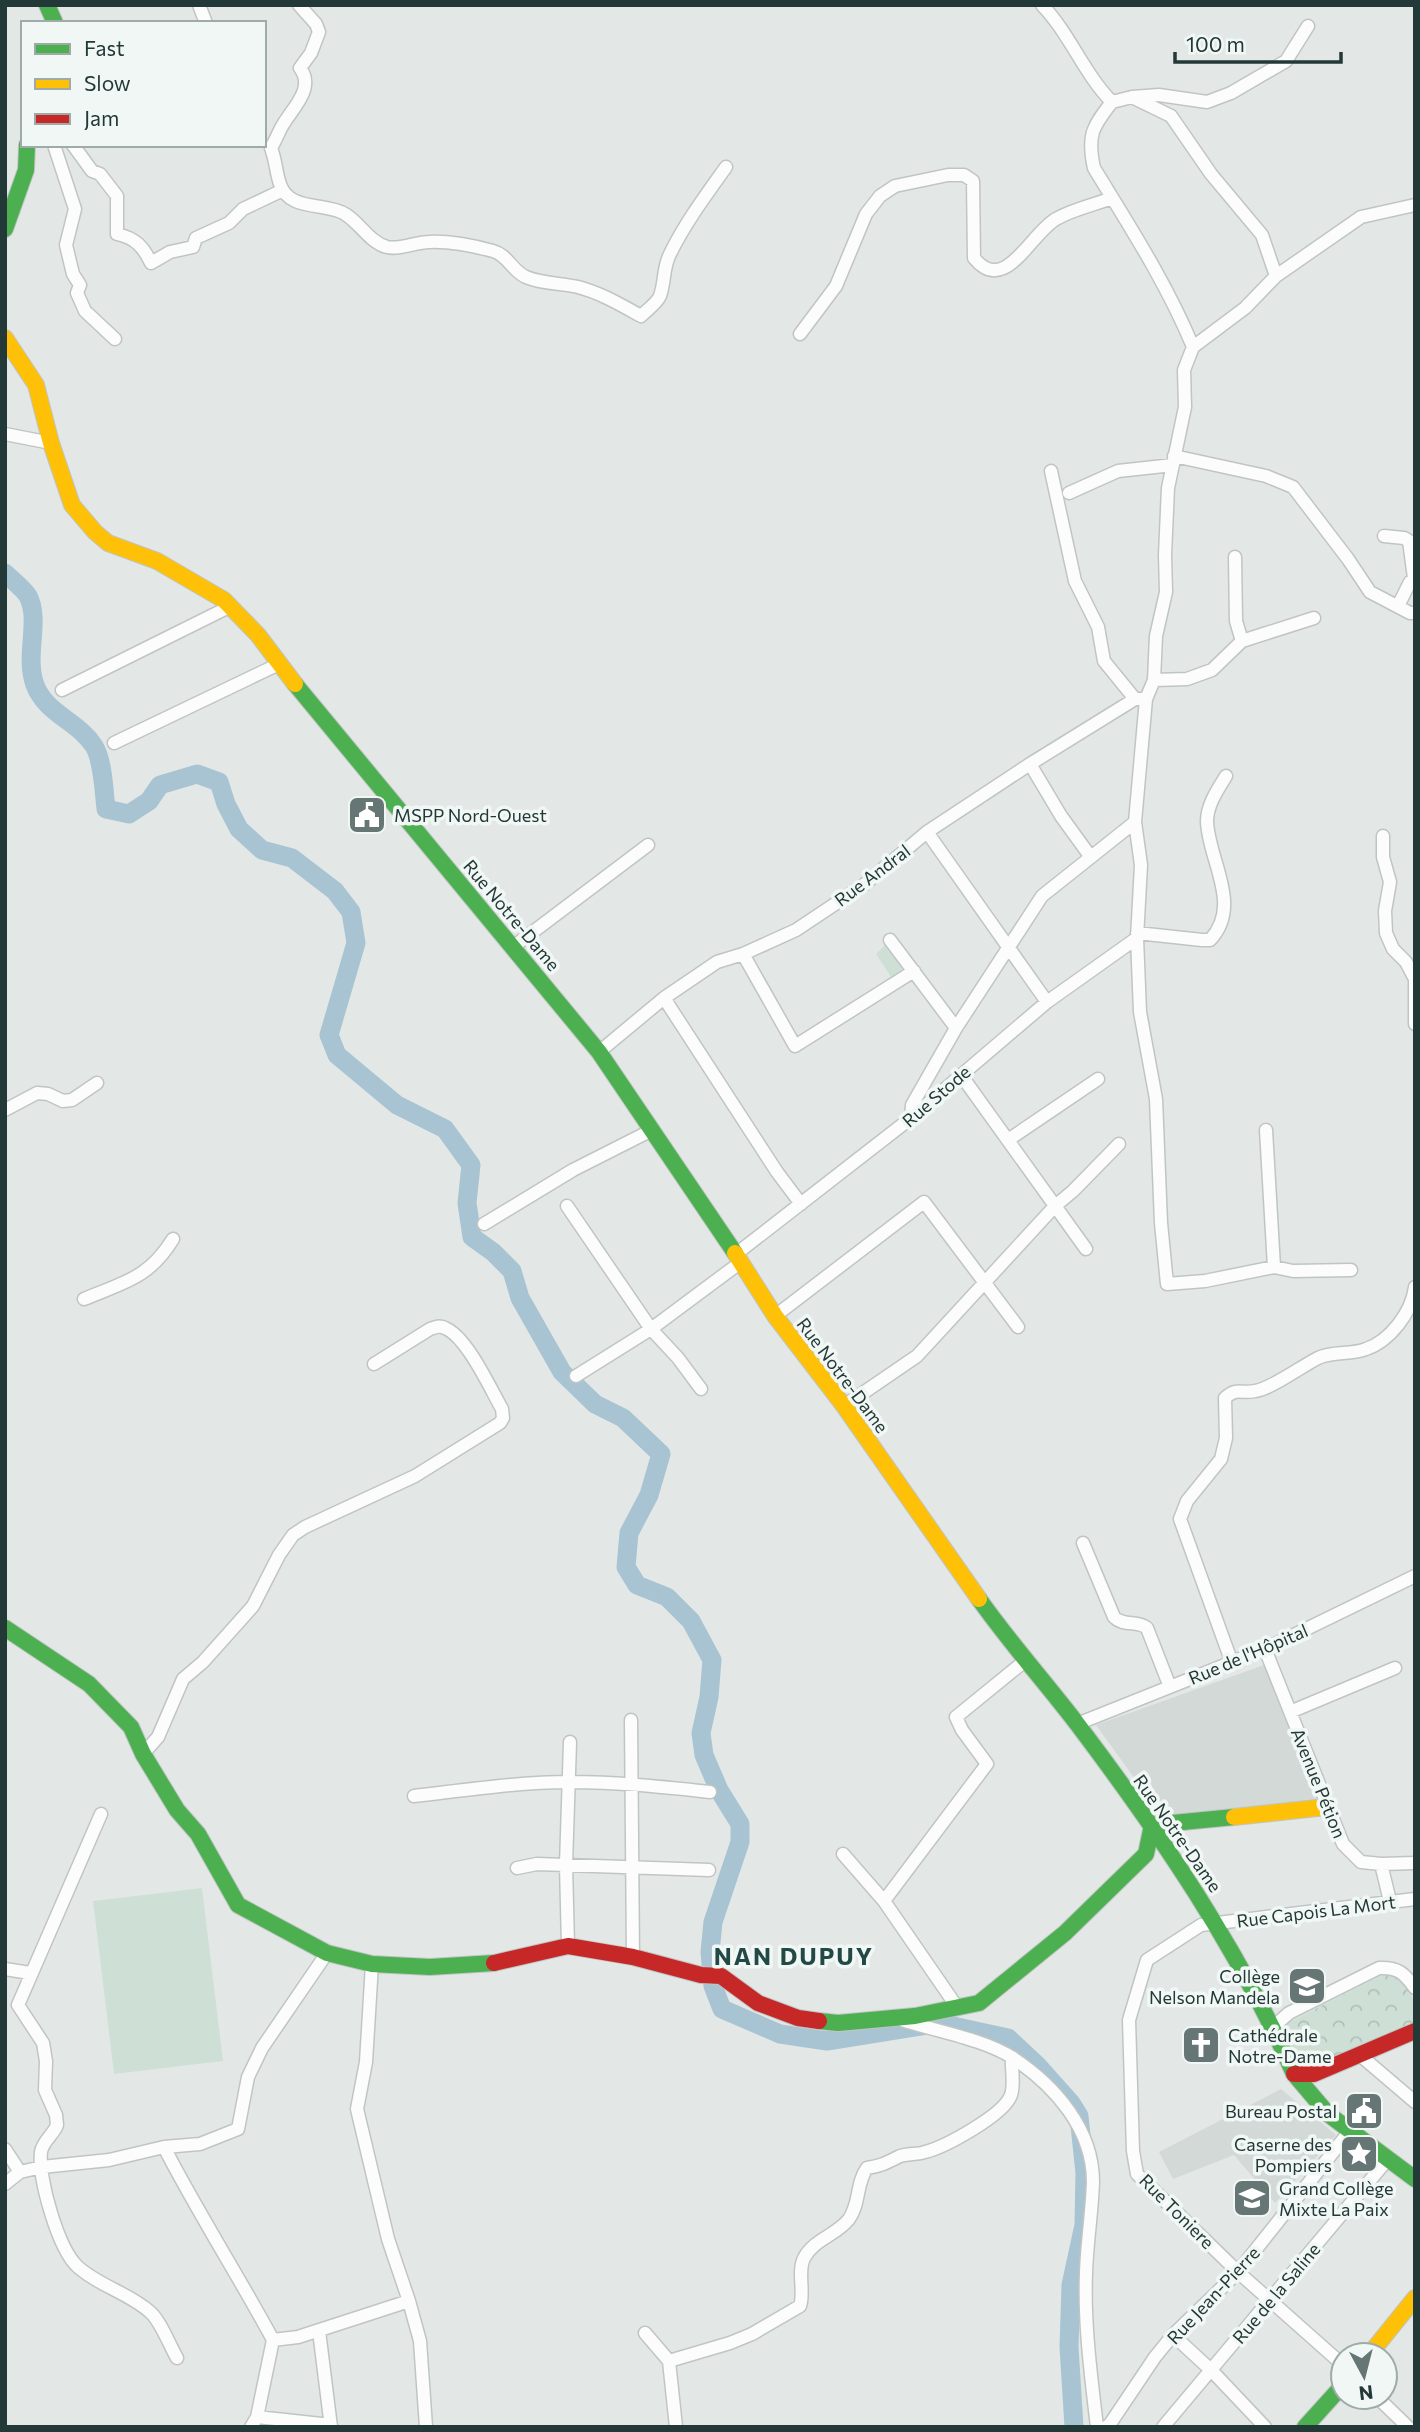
<svg xmlns="http://www.w3.org/2000/svg" width="1420" height="2432" font-family="Commissioner,sans-serif">
<style>
.built{fill:#d2d9d7}
.park{fill:url(#park-crowns)}
.pitch{fill:#cee0d6}
.lines{fill:none;stroke-linecap:round;stroke-linejoin:round}
.river{stroke:#a8c4d2;stroke-width:19}
.street-casing{stroke:#c0c5c4;stroke-width:15}
.fast-casing{stroke:#bfc5c4;stroke-width:18}
.slow-casing{stroke:#bfc5c4;stroke-width:18}
.jam-casing{stroke:#bfc5c4;stroke-width:18}
.street{stroke:#fbfcfb;stroke-width:12}
.fast{stroke:#4caf50;stroke-width:16}
.slow{stroke:#ffc107;stroke-width:16}
.jam{stroke:#c62828;stroke-width:16}
.labels{text-anchor:middle;dominant-baseline:central;stroke-width:7;stroke-linejoin:round;paint-order:stroke}
.poi-label{font-size:18px;fill:#233937;stroke:#f1f7f5;text-anchor:start}
.street-label{font-size:18px;fill:#233937;stroke:#f1f7f5}
.district-label{font-size:24px;font-weight:bold;letter-spacing:2px;fill:#224946;stroke:#f1f7f5}
</style>
<defs>
<pattern id="park-crowns" width="20" height="18" patternUnits="userSpaceOnUse" patternTransform="scale(1.75)"><rect width="20" height="18" fill="#cee0d6"/><path d="M2 6a3 3 0 1 1 6 0M12 15a3 3 0 1 1 6 0" fill="none" stroke="#b1c1b8"/></pattern>
</defs>
<rect width="100%" height="100%" fill="#e3e8e7"/>
<!-- built -->
<path class="built" d="M1264,1665L1317,1801L1164,1819L1096,1725Z
M1281,2089L1336,2135L1275,2203L1234,2155L1173,2179L1159,2152Z"/>
<!-- park -->
<path class="park" d="M1388,1972C1414,1981 1415,2001 1415,2026L1295,2071L1278,2028Z"/>
<!-- pitch -->
<path class="pitch" d="M890,940L914,971L895,983L876,954Z
M202,1888L223,2061L114,2074L93,1901Z"/>
<g class="lines">
<!-- river -->
<path class="river" d="M5,573C12,580 23,588 28,596C41,621 24,655 35,685C46,714 78,721 94,746C103,760 104,792 106,809L129,814L149,801L160,785L197,774L219,782L226,804L239,829L262,850L292,858L335,891L351,912L356,943L329,1035L337,1055L397,1105L445,1129L471,1165L467,1203L472,1237L493,1252L512,1271L520,1298L562,1372L595,1404L623,1418L661,1454L649,1495L629,1533L626,1567L637,1585L667,1597L691,1621L712,1660L709,1697L701,1733L704,1755L719,1790L740,1824V1842L713,1922L710,1952L713,1986L722,2009L780,2034L827,2041L939,2023L1008,2038L1038,2066L1071,2103L1079,2116L1085,2173L1084,2225L1071,2285L1069,2347L1074,2427"/>
<defs>
<path id="street" d="M199,5L206,23
M299,5L316,24L319,32L311,53L300,68C316,89 291,109 281,128C278,134 275,141 271,148C276,161 276,173 280,184C289,212 326,202 345,214C360,223 369,242 387,247C399,250 416,242 429,242C449,241 474,246 493,251C508,255 512,271 526,277C542,284 561,283 578,287C601,293 621,305 641,316C647,310 657,303 660,296C665,282 663,267 670,254C685,223 706,195 726,167
M1042,5C1070,34 1084,74 1112,102L1132,97L1171,116L1211,174L1262,235L1276,276
M1132,97L1159,95L1207,102L1231,93L1286,61L1308,26
M1112,102C1092,127 1087,136 1094,168C1130,227 1167,284 1193,347
M54,145L75,209L66,245L73,274L80,285L77,293L85,311L115,339
M73,145L92,171L100,174L117,196V234C135,238 143,246 151,263L170,252L193,247L196,238L229,223L243,209L283,190
M800,334L836,286L866,214L880,196L895,186L948,175H964L973,181L974,258C1005,296 1030,234 1056,219C1073,209 1094,205 1112,198
M5,434L51,443
M1174,456L1266,476L1293,487L1348,559L1370,592L1410,613H1415
M1051,471L1075,581L1098,627L1104,661L1135,699
M1069,493L1118,471L1173,465
M1384,536L1404,538L1409,541L1414,578
M1235,557L1236,621L1242,641
M1398,606L1410,582L1415,578
M1154,680L1187,679L1212,670L1242,641L1314,618
M62,690L231,606
M114,743L279,664
M1030,764L1061,816L1090,856
M927,832L1047,1002
M1383,836V857L1390,882L1385,911L1386,933L1393,949L1406,962L1415,979V1024
M1137,933L1202,940H1210C1243,905 1208,860 1207,821C1207,805 1218,789 1226,776
M890,940L956,1028
M513,947L648,845
M743,954L795,1046L914,971
M664,998L777,1172L801,1204
M599,1052L664,998L717,962L743,954L796,930L865,884L927,832L1030,764L1135,699H1146
M961,1075L1086,1249
M5,1110L37,1093L48,1094L63,1101L72,1100L97,1083
M911,1118L912,1105L956,1028L1042,896L1135,822
M1266,1130L1274,1267
M1008,1140L1098,1079
M567,1206L651,1329L576,1376
M484,1224L573,1170L652,1130
M736,1254L911,1118L1047,1002L1137,938
M1351,1270L1293,1271L1274,1267L1205,1281L1167,1284L1161,1223L1156,1099L1140,1012L1137,938L1141,865L1135,822L1146,699L1154,680L1156,636L1166,592L1165,555L1168,488L1185,407L1184,370L1193,347L1245,308L1276,276L1361,217L1415,205
M84,1299C125,1282 149,1278 173,1239
M775,1316L924,1202L1018,1327
M701,1389L678,1358L651,1329L741,1262
M844,1406L917,1356L1055,1206L1073,1191L1119,1144
M1083,1543L1114,1617C1124,1627 1137,1620 1147,1628L1170,1687
M1265,1649L1343,1844L1361,1862L1381,1864L1415,1863
M1232,1663L1180,1519L1187,1501L1221,1459L1226,1438L1225,1398C1238,1387 1240,1394 1255,1391C1271,1389 1302,1366 1318,1358C1333,1351 1351,1355 1366,1349C1390,1341 1412,1312 1415,1287
M1290,1712L1395,1668
M631,1720L633,1957
M1077,1724L1265,1649L1415,1576
M143,1754L158,1737L183,1679L203,1662L253,1606L279,1555L293,1535L305,1527L415,1476L500,1423L503,1418L502,1409C490,1388 467,1337 445,1328C440,1325 435,1327 430,1329L374,1364
M414,1796C466,1790 518,1782 570,1782C617,1782 664,1787 710,1792
M101,1814L18,2005L43,2043L46,2061L45,2090L56,2115L57,2125C54,2134 42,2142 41,2152C38,2178 58,2249 78,2267C99,2286 129,2293 150,2312C160,2320 170,2346 177,2358
M843,1854L884,1901L957,2007
M1381,1864L1390,1901
M517,1868L537,1864L709,1870
M884,1901L987,1764L962,1730L956,1717L1026,1660
M568,1946L566,1865L570,1742
M372,1964L366,2062L357,2109L388,2239L409,2301L420,2341L426,2427
M5,1969L30,1973
M902,2020C935,2031 984,2039 1013,2058C1055,2086 1093,2129 1093,2182C1092,2212 1087,2242 1086,2273C1084,2324 1091,2376 1097,2427
M1273,2027L1289,2013L1379,1968C1398,1967 1404,1973 1415,1988
M1361,2056L1415,2102
M164,2147C198,2213 238,2275 273,2340L257,2417L251,2427
M5,2149L20,2172
M5,2184L20,2172L42,2167L109,2160L164,2147L200,2144L238,2129L248,2077L262,2048L327,1953
M319,2331L331,2427
M645,2333L669,2361
M1173,2335L1212,2371L1265,2427
M273,2340L298,2337L409,2301
M1343,2365L1238,2272L1137,2174L1133,2151L1129,2020L1147,1960L1201,1925L1415,1899
M1377,2397L1408,2427
M257,2417L331,2425
M676,2427L669,2361L730,2343L752,2334L800,2306C805,2292 797,2272 804,2258C814,2239 837,2235 849,2219C860,2204 856,2183 867,2168C881,2166 886,2163 898,2157C906,2153 917,2155 925,2152C945,2147 1004,2115 1011,2095C1015,2084 1011,2069 1012,2057
M1106,2427L1110,2424L1155,2357L1173,2335L1238,2272L1349,2132
M1163,2427L1388,2159"/>
<path id="fast" d="M47,5L55,23
M5,229L26,170L27,145
M295,684L599,1052L735,1253
M979,1599C1010,1643 1046,1683 1078,1725C1161,1835 1238,1948 1294,2074
M5,1628L89,1684L131,1727L143,1754L177,1810L198,1834L238,1905L327,1953L372,1964L430,1967L494,1963
M819,2021L838,2023L915,2016L979,2003L1065,1933L1146,1854L1152,1825L1234,1817
M1294,2074L1328,2114L1415,2179
M1305,2427L1343,2385"/>
<path id="slow" d="M5,338L36,385L51,443L72,505L95,532L108,543L157,561L224,600L258,635L295,684
M735,1253L775,1316L844,1406L979,1599
M1234,1817L1326,1807
M1369,2355L1415,2298"/>
<path id="jam" d="M494,1963L568,1946L633,1957L701,1975L721,1976L758,2003L798,2018L819,2021
M1294,2074H1314L1415,2031"/>
</defs>
<!-- street casing -->
<use href="#street" class="street-casing"/>
<!-- fast casing -->
<use href="#fast" class="fast-casing"/>
<!-- slow casing -->
<use href="#slow" class="slow-casing"/>
<!-- jam casing -->
<use href="#jam" class="jam-casing"/>
<!-- street -->
<use href="#street" class="street"/>
<!-- fast -->
<use href="#fast" class="fast"/>
<!-- slow -->
<use href="#slow" class="slow"/>
<!-- jam -->
<use href="#jam" class="jam"/>
</g>
<!-- icons -->
<defs>
<symbol id="civic-square" viewBox="-11 -11 22 22"><rect x="-9" y="-9" width="18" height="18" rx="4" fill="#667675" stroke="#f1f7f5"/><path d="M-.6-6.5H3V-4.5H.6V-3L4-1V1h2V6H-6V1h2V-1L-.6-3ZM-1.2 2.5V6h2.4V2.5Z" fill="#fff"/></symbol>
<symbol id="school-square" viewBox="-11 -11 22 22"><rect x="-9" y="-9" width="18" height="18" rx="4" fill="#667675" stroke="#f1f7f5"/><path d="M0-5L7-2L0 1L-7-2ZM-4 1L0 2.5L4 1V4Q0 6-4 4Z" fill="#fff"/></symbol>
<symbol id="church-square" viewBox="-11 -11 22 22"><rect x="-9" y="-9" width="18" height="18" rx="4" fill="#667675" stroke="#f1f7f5"/><path d="M-1.2-6h2.4v3.5h3.3v2.4h-3.3V6h-2.4V-.1h-3.3v-2.4h3.3Z" fill="#fff"/></symbol>
<symbol id="sight-square" viewBox="-11 -11 22 22"><rect x="-9" y="-9" width="18" height="18" rx="4" fill="#667675" stroke="#f1f7f5"/><path d="M0-6L1.8-2.2L6-1.7L2.9 1.2L3.7 5.4L0 3.3L-3.7 5.4L-2.9 1.2L-6-1.7L-1.8-2.2Z" fill="#fff"/></symbol>
</defs>
<g fill-rule="evenodd">
<use href="#civic-square" x="345" y="793" width="44" height="44"/>
<use href="#school-square" x="1285" y="1964" width="44" height="44"/>
<use href="#church-square" x="1179" y="2023" width="44" height="44"/>
<use href="#civic-square" x="1342" y="2089" width="44" height="44"/>
<use href="#sight-square" x="1337" y="2132" width="44" height="44"/>
<use href="#school-square" x="1230" y="2176" width="44" height="44"/>
</g>
<g class="labels">
<!-- poi labels -->
<g class="poi-label">
<text x="394" y="815">MSPP Nord-Ouest</text>
<text x="1280" y="1976" text-anchor="end">Collège<tspan x="1280" dy="21">Nelson Mandela</tspan></text>
<text x="1228" y="2035">Cathédrale<tspan x="1228" dy="21">Notre-Dame</tspan></text>
<text x="1337" y="2111" text-anchor="end">Bureau Postal</text>
<text x="1332" y="2144" text-anchor="end">Caserne des<tspan x="1332" dy="21">Pompiers</tspan></text>
<text x="1279" y="2188">Grand Collège<tspan x="1279" dy="21">Mixte La Paix</tspan></text>
</g>
<!-- street labels -->
<g class="street-label">
<text transform="translate(872 875) rotate(-37)">Rue Andral</text>
<text transform="translate(512 915) rotate(50)">Rue Notre-Dame</text>
<text transform="translate(936 1096) rotate(-41)">Rue Stode</text>
<text transform="translate(843 1375) rotate(53)">Rue Notre-Dame</text>
<text transform="translate(1248 1654) rotate(-23)">Rue de l'Hôpital</text>
<text transform="translate(1319 1783) rotate(68)">Avenue Pétion</text>
<text transform="translate(1178 1833) rotate(55)">Rue Notre-Dame</text>
<text transform="translate(1316 1911) rotate(-7)">Rue Capois La Mort</text>
<text transform="translate(1177 2211) rotate(45)">Rue Toniere</text>
<text transform="translate(1276 2293) rotate(-50)">Rue de la Saline</text>
<text transform="translate(1213 2295) rotate(-47)">Rue Jean-Pierre</text>
</g>
<!-- district labels -->
<g class="district-label">
<text x="794" y="1955">NAN DUPUY</text>
</g>
</g>
<!-- border -->
<rect width="1420" height="2432" fill="none" stroke="#233937" stroke-width="14"/>
<!-- legend -->
<rect x="21" y="21" width="245" height="126" fill="#f1f7f5" stroke="#9faba9" stroke-width="2"/>
<rect x="35" y="44" width="35" height="10" fill="#4caf50" stroke="#9faba9" stroke-width="2"/>
<text x="84" y="56" font-size="21" fill="#233937">Fast</text>
<rect x="35" y="79" width="35" height="10" fill="#ffc107" stroke="#9faba9" stroke-width="2"/>
<text x="84" y="91" font-size="21" fill="#233937">Slow</text>
<rect x="35" y="114" width="35" height="10" fill="#c62828" stroke="#9faba9" stroke-width="2"/>
<text x="84" y="126" font-size="21" fill="#233937">Jam</text>
<!-- north arrow -->
<g transform="translate(1364 2376) rotate(173)"><circle r="33" fill="#f1f7f5" stroke="#9faba9" stroke-width="2"/>
<path d="M0-5L12 26L0 18L-12 26Z" fill="#667675"/>
<text y="-10" font-size="19" font-weight="bold" text-anchor="middle" fill="#233937">N</text>
</g>
<!-- scale -->
<path d="M1175 52v10h166v-10" fill="none" stroke="#233937" stroke-width="3.5"/>
<text x="1186" y="52" font-size="21" fill="#233937" stroke="#f1f7f5" stroke-width="5" paint-order="stroke">100 m</text>
</svg>
